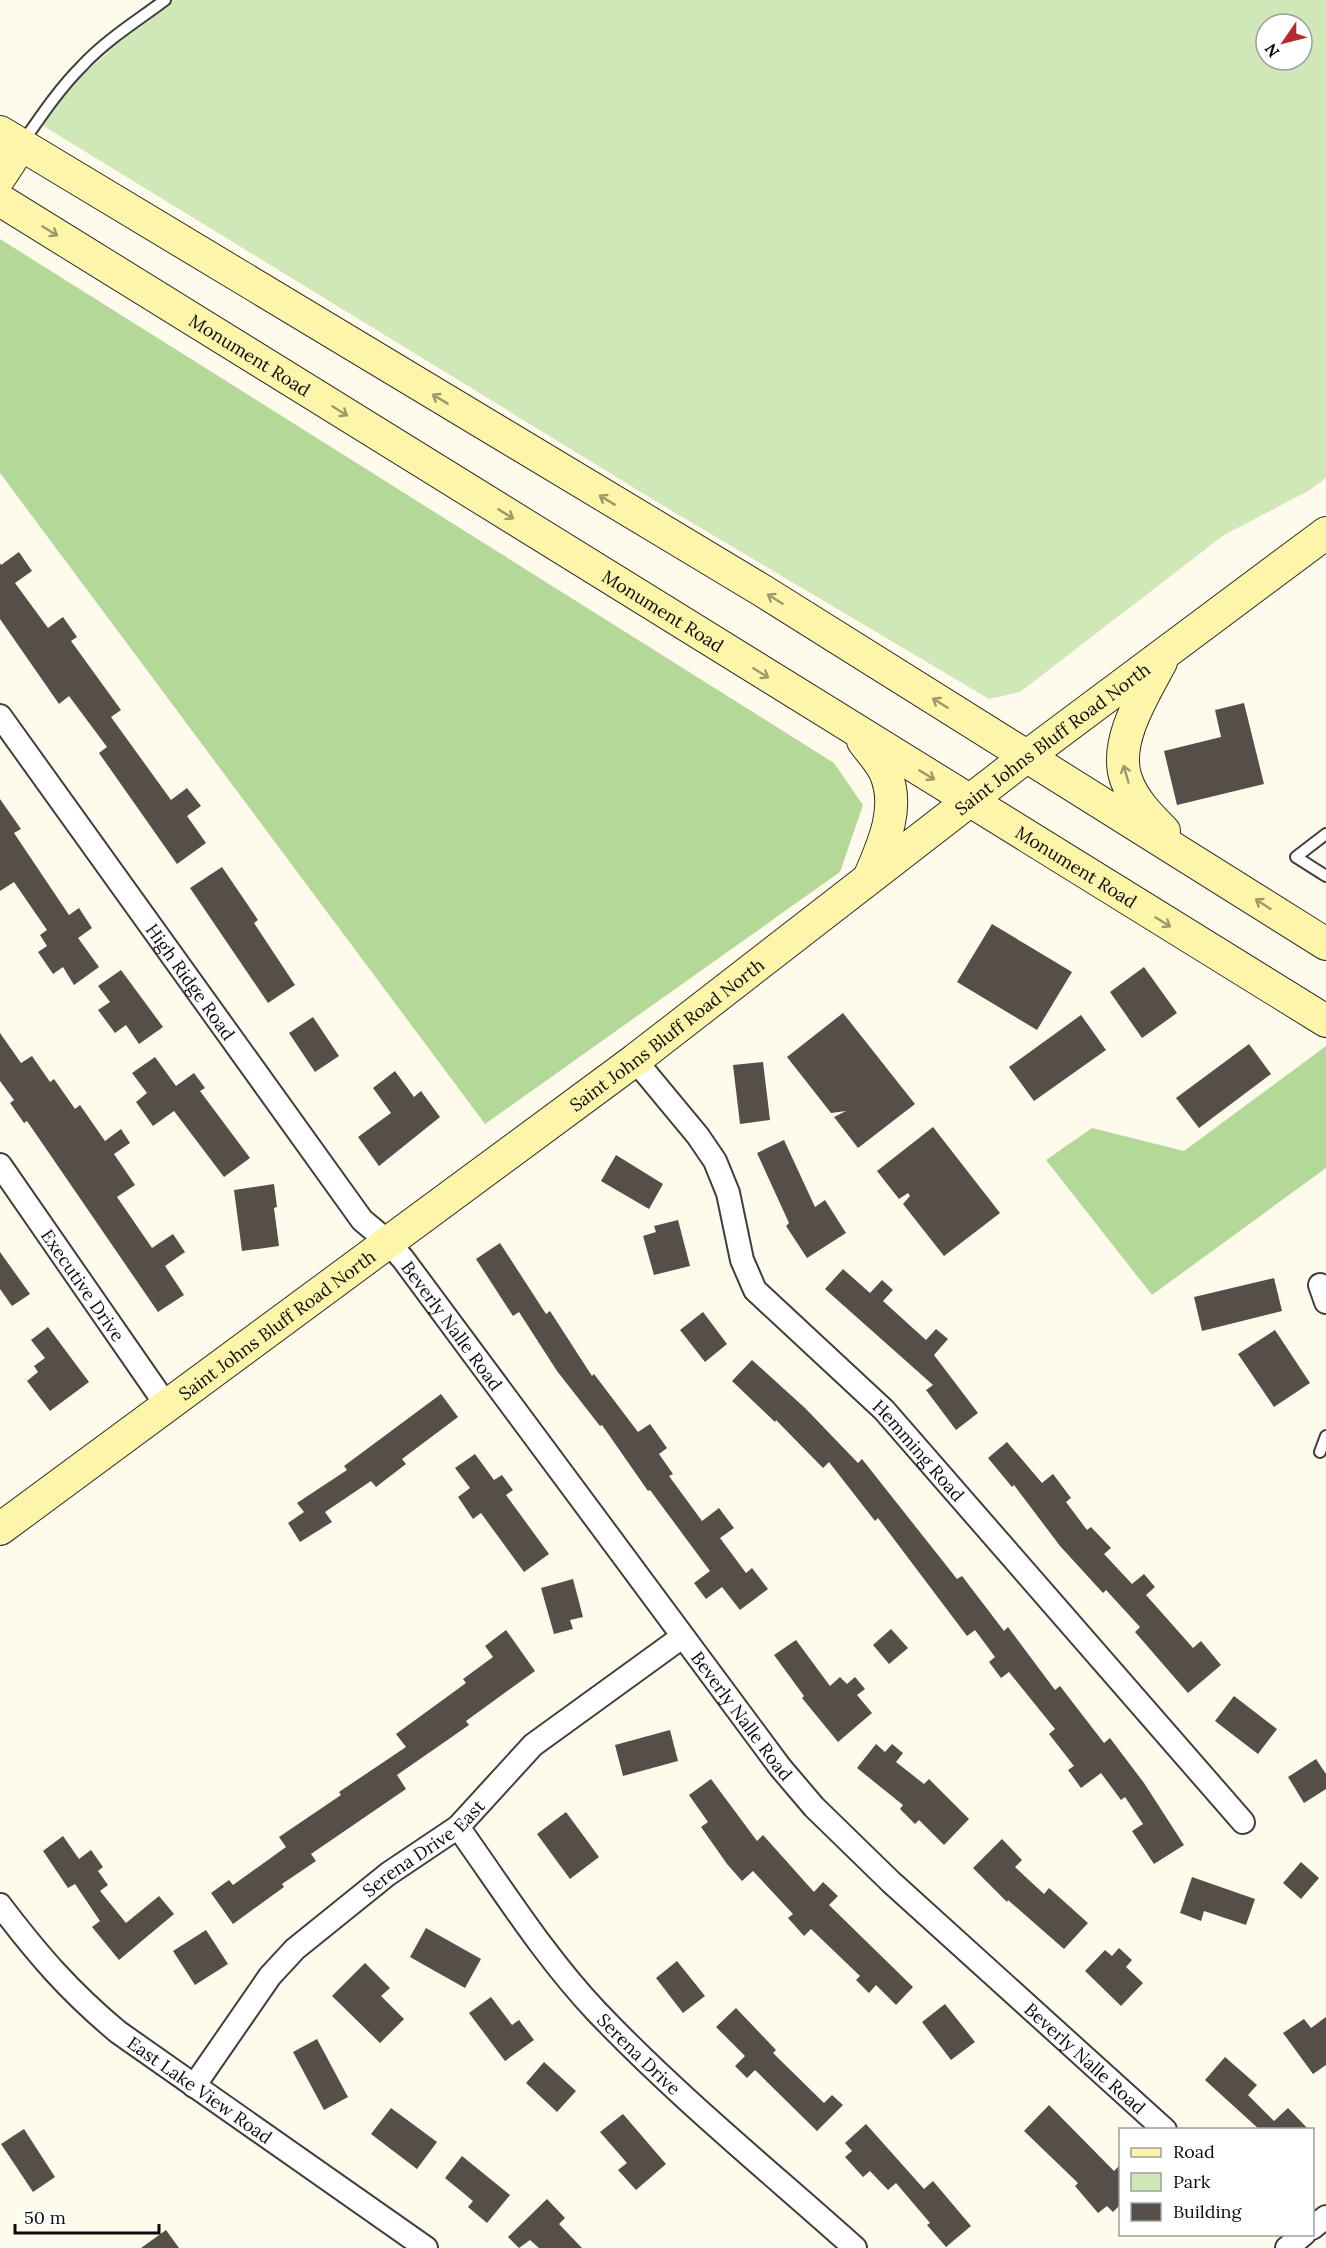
<svg xmlns="http://www.w3.org/2000/svg" width="1326" height="2248" font-family="Lora,serif">
<style>
.green{fill:#d0e7b7;fill-rule:evenodd}
.forest{fill:#b3d897}
.building{fill:#554e49}
.lines{fill:none;stroke-linecap:round;stroke-linejoin:round}
.lane-casing{stroke:#3f3f3f;stroke-width:14}
.street-casing{stroke:#3f3f3f;stroke-width:26}
.secondary-casing{stroke:#2e2e2e;stroke-width:34}
.lane{stroke:#fff;stroke-width:10}
.street{stroke:#fff;stroke-width:22}
.secondary{stroke:#fdf5a9;stroke-width:32}
.oneway{stroke:#9d986a}
.labels{text-anchor:middle;dominant-baseline:central;stroke-width:6;stroke-linejoin:round;paint-order:stroke}
.street-label{font-size:18px;fill:#0c0c0c;stroke:#fff}
</style>
<rect width="100%" height="100%" fill="#fefbec"/>
<!-- green -->
<path class="green" d="M168,0H1326V478L1310,490L1224,535L1020,692L989,699L662,505L32,119ZM1266,24H1302V60H1266Z"/>
<!-- forest -->
<path class="forest" d="M0,239L834,763L863,805L840,872L485,1124L0,473Z
M1326,1046V1168L1152,1295L1046,1160L1092,1128L1184,1151Z"/>
<!-- building -->
<path class="building" d="M19,552L32,571L15,583L48,628L63,617L77,637L71,641L121,710L111,717L171,800L187,788L201,806L187,816L206,843L177,864L99,753L107,747L69,696L59,704L0,619V563L1,565Z
M1244,703L1264,784L1177,805L1164,751L1221,737L1215,710Z
M0,799L21,829L14,833L69,915L79,908L92,928L78,938L99,967L74,985L63,967L53,974L38,952L47,946L40,935L47,930L14,882L0,891Z
M222,867L258,920L254,923L295,985L268,1003L190,888Z
M992,924L1072,972L1037,1030L957,982Z
M1144,967L1177,1013L1142,1038L1110,992Z
M121,970L163,1027L139,1044L126,1025L115,1033L98,1010L110,1002L98,986Z
M843,1013L915,1104L858,1148L834,1117L846,1111L831,1113L787,1057Z
M1081,1015L1106,1050L1034,1101L1009,1067Z
M313,1017L339,1056L315,1072L289,1033Z
M0,1033L21,1063L32,1056L50,1082L54,1079L75,1109L80,1105L105,1141L121,1129L130,1143L114,1154L135,1185L117,1197L152,1248L173,1234L185,1252L165,1266L184,1295L158,1312L27,1121L24,1123L10,1103L14,1100L0,1081Z
M1249,1044L1271,1074L1199,1128L1176,1098Z
M155,1057L176,1086L194,1073L205,1088L200,1091L250,1158L224,1177L174,1111L153,1126L136,1102L147,1093L132,1073Z
M763,1062L770,1120L740,1124L733,1065Z
M395,1071L414,1097L421,1091L440,1117L379,1166L358,1137L391,1113L373,1088Z
M933,1127L1000,1213L944,1256L903,1204L910,1196L908,1193L899,1199L877,1171Z
M784,1140L815,1207L825,1200L846,1233L807,1258L786,1226L789,1223L757,1153Z
M616,1155L663,1184L649,1209L601,1181Z
M274,1184L277,1207L274,1208L279,1246L242,1251L234,1190Z
M678,1220L690,1266L654,1275L643,1236L656,1232L654,1226Z
M500,1243L546,1314L550,1311L592,1376L594,1374L638,1432L650,1424L667,1448L659,1454L673,1474L669,1476L702,1521L719,1508L734,1528L720,1538L746,1573L752,1568L768,1589L740,1610L722,1587L706,1599L694,1583L710,1571L650,1490L648,1491L602,1425L600,1426L557,1371L519,1312L513,1316L476,1259Z
M0,1252L30,1294L12,1306L0,1289Z
M843,1269L870,1293L882,1280L893,1290L883,1301L926,1340L936,1329L948,1339L934,1355L978,1413L956,1430L926,1390L933,1385L825,1289Z
M1274,1278L1282,1311L1202,1331L1194,1297Z
M703,1312L727,1344L705,1362L680,1330Z
M48,1327L89,1382L50,1411L27,1381L38,1372L34,1366L45,1358L31,1340Z
M1275,1330L1310,1383L1274,1407L1238,1354Z
M752,1360L805,1408L858,1463L862,1459L957,1579L962,1576L1004,1631L1008,1627L1055,1690L1060,1686L1104,1743L1110,1738L1144,1783L1184,1845L1154,1864L1132,1831L1143,1824L1125,1797L1121,1800L1101,1773L1081,1788L1068,1770L1074,1766L1049,1734L1055,1729L1009,1672L1001,1678L989,1662L995,1657L975,1630L967,1636L878,1518L875,1521L829,1462L823,1468L776,1420L775,1422L732,1381Z
M441,1394L458,1417L402,1459L406,1464L376,1487L371,1481L325,1512L332,1522L300,1542L288,1523L304,1512L297,1503L347,1470L344,1466Z
M1007,1442L1042,1483L1053,1474L1071,1498L1066,1502L1087,1530L1091,1527L1111,1548L1104,1554L1132,1584L1144,1574L1155,1587L1146,1595L1193,1648L1201,1641L1221,1665L1188,1693L1135,1632L1140,1627L1106,1590L1103,1593L1060,1546L1014,1485L1012,1487L988,1458Z
M475,1454L494,1480L502,1475L513,1490L506,1495L549,1554L524,1572L481,1513L473,1519L458,1497L470,1488L455,1468Z
M573,1579L583,1617L570,1620L573,1629L554,1634L541,1588Z
M891,1629L908,1648L889,1664L873,1645Z
M506,1630L535,1671L466,1721L469,1725L397,1775L406,1789L311,1854L316,1861L282,1884L284,1887L233,1924L211,1893L229,1880L233,1885L286,1847L279,1837L341,1795L339,1792L406,1747L396,1734L466,1683L463,1679L493,1657L485,1646Z
M796,1640L830,1686L840,1677L847,1684L855,1677L865,1689L857,1695L872,1713L838,1742L802,1698L804,1696L774,1655Z
M1234,1696L1277,1729L1258,1754L1215,1721Z
M670,1730L678,1761L623,1776L615,1745Z
M876,1744L885,1752L892,1744L903,1753L896,1762L924,1784L929,1779L969,1819L944,1845L919,1820L915,1824L900,1809L903,1805L857,1768Z
M1316,1759L1326,1774V1789L1304,1803L1288,1777Z
M711,1779L757,1841L763,1835L814,1892L823,1882L838,1896L829,1905L913,1987L896,2005L876,1985L869,1993L856,1980L860,1976L811,1929L804,1936L788,1918L793,1914L753,1871L742,1881L727,1864L701,1827L708,1822L689,1795Z
M566,1812L599,1857L570,1879L537,1834Z
M63,1836L79,1859L91,1850L103,1867L98,1871L108,1885L100,1891L126,1923L159,1896L174,1914L119,1960L92,1927L100,1921L75,1884L68,1888L43,1851Z
M1002,1839L1022,1860L1015,1867L1044,1894L1049,1888L1088,1923L1064,1949L1008,1900L1007,1902L973,1868Z
M1301,1862L1319,1878L1301,1899L1283,1883Z
M1192,1877L1255,1899L1246,1925L1204,1911L1201,1921L1180,1913Z
M426,1928L481,1959L465,1988L410,1957Z
M206,1930L228,1964L195,1985L173,1951Z
M1119,1948L1132,1960L1126,1967L1143,1983L1121,2006L1085,1971L1105,1950L1112,1956Z
M677,1961L705,1996L683,2013L656,1978Z
M365,1963L390,1988L381,1996L404,2019L380,2043L332,1996Z
M491,1997L512,2025L519,2020L534,2040L505,2061L469,2013Z
M945,2004L975,2042L951,2060L922,2022Z
M736,2008L776,2050L773,2053L824,2103L832,2095L843,2105L817,2131L755,2070L747,2078L735,2066L745,2056L716,2027Z
M1326,2017V2065L1313,2074L1283,2033L1304,2019L1311,2028Z
M317,2039L348,2097L324,2110L293,2052Z
M1225,2057L1257,2085L1248,2095L1274,2121L1288,2108L1309,2130H1260L1205,2080Z
M544,2062L576,2091L557,2112L526,2083Z
M1049,2105L1114,2171L1120,2165V2205L1113,2212L1107,2206L1098,2213L1075,2186L1078,2183L1024,2131Z
M391,2108L437,2142L417,2169L371,2134Z
M623,2114L666,2164L636,2190L618,2170L627,2163L600,2132Z
M866,2124L924,2189L933,2181L971,2226L946,2247L927,2225L930,2223L896,2183L888,2190L870,2171L863,2177L845,2157L852,2151L845,2143Z
M24,2129L55,2177L33,2192L1,2144Z
M462,2156L510,2195L487,2223L468,2207L473,2201L445,2178Z
M547,2199L565,2218L559,2224L582,2248H539L530,2240L519,2248L508,2237Z
M166,2230L179,2248H141Z"/>
<g class="lines">
<defs>
<path id="lane" d="M23,142C41,116 59,89 82,66C106,40 137,21 165,0
M1326,834L1296,857L1326,876
M1320,1452L1326,1436"/>
<g id="street">
<path id="s1" d="M0,716L362,1220L387,1241L403,1259L780,1767L814,1807L891,1882L1165,2130"/>
<path id="s2" d="M635,1060L698,1136L715,1161L728,1193L742,1260L755,1290L884,1410L1243,1822"/>
<path id="s3" d="M0,1165L167,1406"/>
<path d="M1320,1285L1326,1302"/>
<path id="s4" d="M458,1827C503,1890 544,1956 597,2012C677,2096 769,2171 855,2248"/>
<path id="s5" d="M0,1905C38,1955 69,1991 118,2032L426,2248"/>
<path id="s6" d="M194,2086L270,1976L295,1949L388,1874L458,1827L533,1745L682,1637"/>
<path d="M1312,2228L1326,2217"/>
<path d="M1287,2248L1304,2234"/>
</g>
<g id="secondary">
<path d="M0,132L763,591L1326,944"/>
<path d="M0,177L21,145"/>
<path id="s7" d="M0,200L1326,1021"/>
<path d="M1161,662C1144,694 1113,742 1126,779C1133,800 1149,816 1164,831"/>
<path d="M863,741C870,751 880,761 885,772C901,807 883,846 869,878"/>
<path id="s8" d="M0,1529L635,1060L1026,757L1326,533"/>
</g>
</defs>
<!-- lane casing -->
<use href="#lane" class="lane-casing"/>
<!-- street casing -->
<use href="#street" class="street-casing"/>
<!-- secondary casing -->
<use href="#secondary" class="secondary-casing"/>
<!-- lane -->
<use href="#lane" class="lane"/>
<!-- street -->
<use href="#street" class="street"/>
<!-- secondary -->
<use href="#secondary" class="secondary"/>
</g>
<!-- one-way arrows -->
<defs><path id="oneway-shaft" d="M-6 0H5M1.5-3L5.5 0L1.5 3" fill="none" stroke-width="1.6" stroke-linecap="round" stroke-linejoin="round" transform="scale(1.5)"/></defs>
<g class="oneway">
<use href="#oneway-shaft" transform="translate(50 231) rotate(32)"/>
<use href="#oneway-shaft" transform="translate(440 399) rotate(-149)"/>
<use href="#oneway-shaft" transform="translate(340 411) rotate(32)"/>
<use href="#oneway-shaft" transform="translate(607 500) rotate(-149)"/>
<use href="#oneway-shaft" transform="translate(506 514) rotate(32)"/>
<use href="#oneway-shaft" transform="translate(775 599) rotate(-148)"/>
<use href="#oneway-shaft" transform="translate(761 673) rotate(32)"/>
<use href="#oneway-shaft" transform="translate(940 703) rotate(-148)"/>
<use href="#oneway-shaft" transform="translate(1126 774) rotate(-106)"/>
<use href="#oneway-shaft" transform="translate(927 775) rotate(32)"/>
<use href="#oneway-shaft" transform="translate(1263 904) rotate(-147)"/>
<use href="#oneway-shaft" transform="translate(1163 922) rotate(32)"/>
</g>
<g class="labels">
<!-- street labels -->
<g class="street-label">
<text stroke="none"><textPath href="#s7" startOffset="294">Monument Road</textPath></text>
<text stroke="none"><textPath href="#s7" startOffset="780">Monument Road</textPath></text>
<text stroke="none"><textPath href="#s8" startOffset="1316">Saint Johns Bluff Road North</textPath></text>
<text stroke="none"><textPath href="#s7" startOffset="1266">Monument Road</textPath></text>
<text stroke="none"><textPath href="#s1" startOffset="327">High Ridge Road</textPath></text>
<text stroke="none"><textPath href="#s8" startOffset="830">Saint Johns Bluff Road North</textPath></text>
<text stroke="none"><textPath href="#s3" startOffset="146">Executive Drive</textPath></text>
<text stroke="none"><textPath href="#s8" startOffset="344">Saint Johns Bluff Road North</textPath></text>
<text stroke="none"><textPath href="#s1" startOffset="760">Beverly Nalle Road</textPath></text>
<text stroke="none"><textPath href="#s2" startOffset="494">Hemming Road</textPath></text>
<text stroke="none"><textPath href="#s1" startOffset="1246">Beverly Nalle Road</textPath></text>
<text stroke="none"><textPath href="#s6" startOffset="334">Serena Drive East</textPath></text>
<text stroke="none"><textPath href="#s4" startOffset="291">Serena Drive</textPath></text>
<text stroke="none"><textPath href="#s1" startOffset="1732">Beverly Nalle Road</textPath></text>
<text stroke="none"><textPath href="#s5" startOffset="274">East Lake View Road</textPath></text>
</g>
</g>
<!-- legend -->
<rect x="1119" y="2128" width="195" height="108" fill="#ffffff" stroke="#9e9e9e" stroke-width="1.5"/>
<rect x="1131" y="2148" width="30" height="9" fill="#fdf5a9" stroke="#9e9e9e" stroke-width="1.5"/>
<text x="1173" y="2158" font-size="18" fill="#0c0c0c">Road</text>
<rect x="1131" y="2173" width="30" height="18" fill="#d0e7b7" stroke="#9e9e9e" stroke-width="1.5"/>
<text x="1173" y="2188" font-size="18" fill="#0c0c0c">Park</text>
<rect x="1131" y="2203" width="30" height="18" fill="#554e49" stroke="#9e9e9e" stroke-width="1.5"/>
<text x="1173" y="2218" font-size="18" fill="#0c0c0c">Building</text>
<!-- north arrow -->
<g transform="translate(1284 42) rotate(235)"><circle r="28" fill="#ffffff" stroke="#9e9e9e" stroke-width="1.5"/>
<path d="M0-4.5L10 22L0 15L-10 22Z" fill="#b8292d"/>
<text y="-9" font-size="16" font-weight="bold" text-anchor="middle" fill="#0c0c0c">N</text>
</g>
<!-- scale -->
<path d="M15 2224v9h144v-9" fill="none" stroke="#0c0c0c" stroke-width="3"/>
<text x="24" y="2224" font-size="18" fill="#0c0c0c" stroke="#ffffff" stroke-width="4.5" paint-order="stroke">50 m</text>
</svg>
